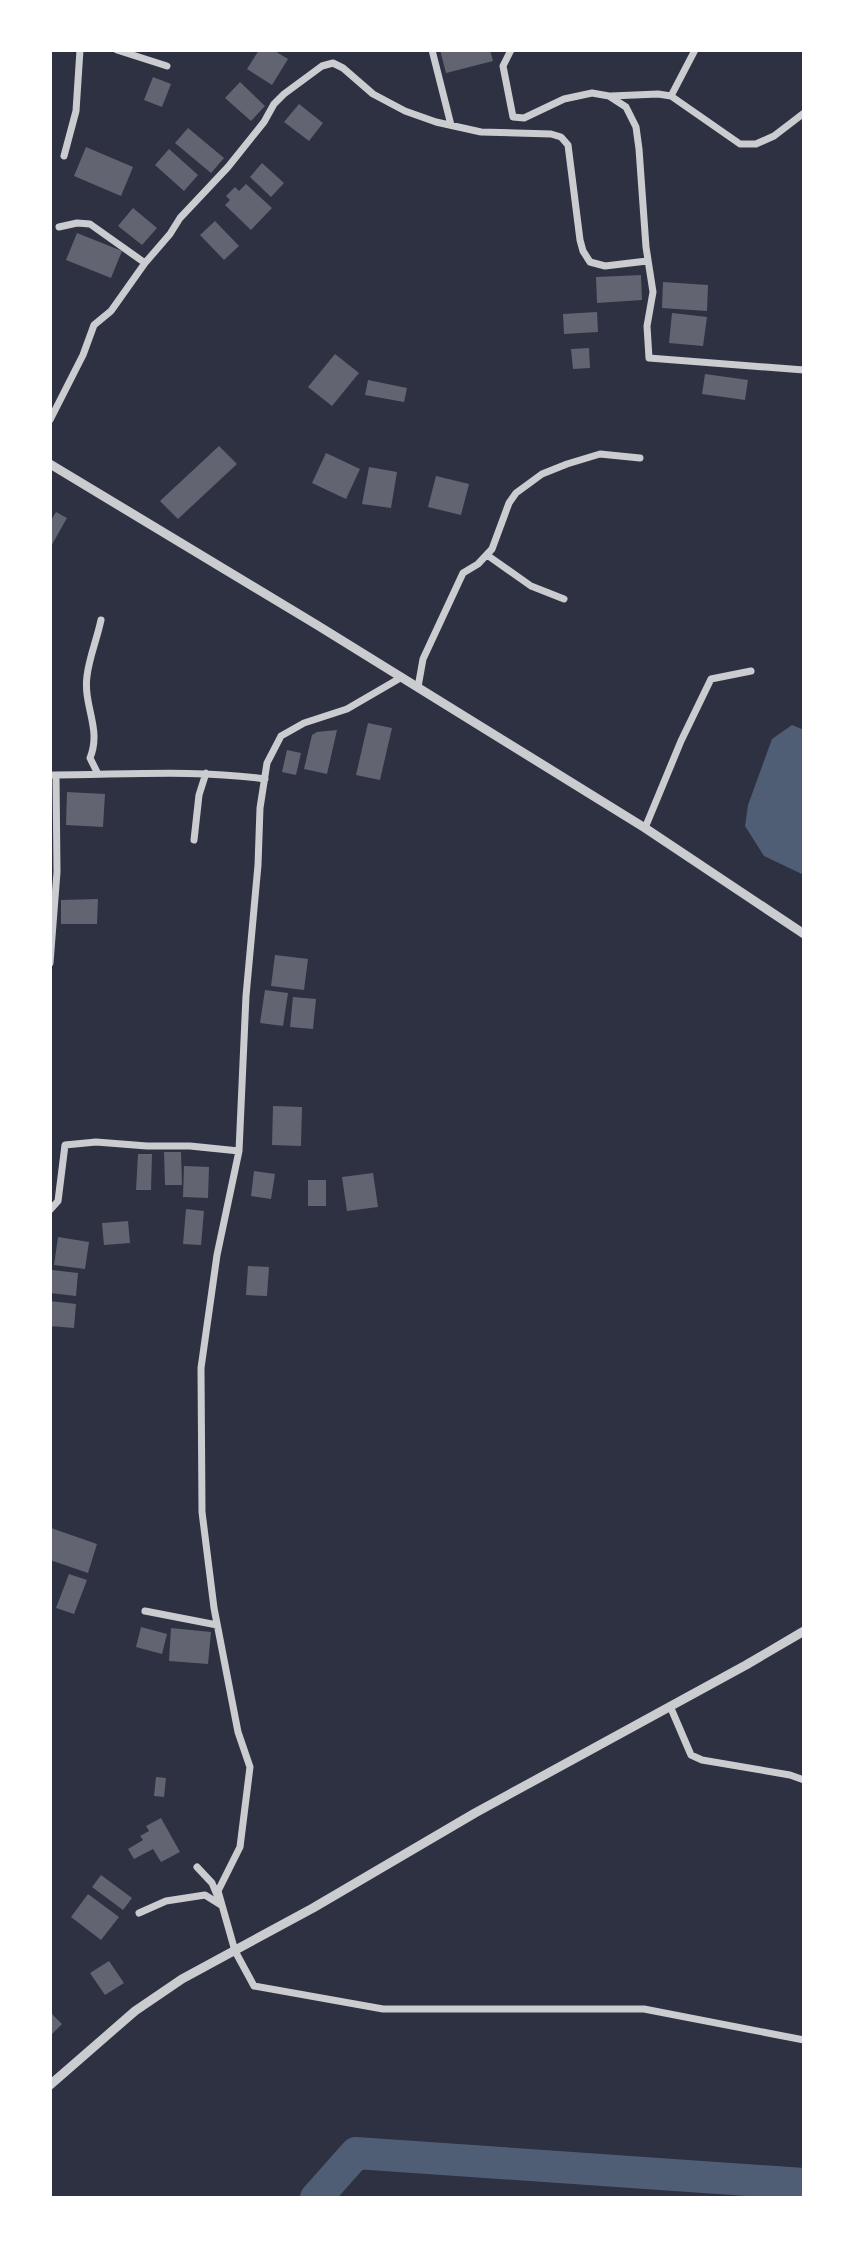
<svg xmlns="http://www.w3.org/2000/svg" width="854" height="2248" font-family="'Asap Condensed',sans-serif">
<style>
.water{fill:#4f5d75}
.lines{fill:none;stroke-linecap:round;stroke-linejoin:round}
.river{stroke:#4f5d75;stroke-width:32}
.building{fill:#626471}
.minor{stroke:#caccd0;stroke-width:7}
.tertiary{stroke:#caccd0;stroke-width:9}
</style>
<rect width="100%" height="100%" fill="#2d3142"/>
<!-- water -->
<path class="water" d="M792,725L804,730V875L764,856L745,826L748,805L772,739Z"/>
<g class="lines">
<!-- river -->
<path class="river" d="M316,2198L356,2153L804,2184"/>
</g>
<!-- building -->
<path class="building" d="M259,50H273L288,59L272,85L247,69Z
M440,50H490L493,61L446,73Z
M153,77L171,84L162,107L144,100Z
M240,82L265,106L251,121L225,98Z
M299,104L323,123L309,141L284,122Z
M188,128L224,158L211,173L175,143Z
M86,147L133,167L121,196L74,176Z
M169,149L198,175L184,191L155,165Z
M262,163L284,183L271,197L250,177Z
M246,184L272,208L251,230L225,205L230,200L226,196L235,187L239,191Z
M133,208L157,228L142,245L118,226Z
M215,221L239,246L224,260L200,235Z
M77,233L122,251L111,278L66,260Z
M641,275L642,300L597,303L596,277Z
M663,282L708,285L707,311L662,308Z
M597,312L598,332L564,334L563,314Z
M672,313L707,317L703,346L669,343Z
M589,348L590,368L573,369L571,349Z
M335,354L359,373L332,406L308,387Z
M705,374L748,380L745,400L702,394Z
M368,380L407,388L404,402L365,395Z
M219,446L237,464L178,519L160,501Z
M326,453L360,469L346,499L312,483Z
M369,467L397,472L391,508L362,504Z
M436,476L469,484L461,515L428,507Z
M56,512L67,518L50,548V522Z
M368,723L392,728L380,780L356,775Z
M337,730L327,774L304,769L312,735L317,732Z
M287,750L301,753L296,775L282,772Z
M67,792L105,794L103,827L66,825Z
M98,899L97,924H61V900Z
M275,955L308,959L304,990L271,986Z
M265,990L288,993L283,1026L260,1023Z
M293,997L316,999L313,1029L290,1027Z
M273,1106L302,1107L301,1146L272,1145Z
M164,1152H181L182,1185H165Z
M138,1154H152L151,1190H136Z
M184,1166L209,1167L208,1198L183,1197Z
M254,1171L275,1174L271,1199L251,1196Z
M373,1173L378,1207L347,1211L342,1177Z
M308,1180H326V1206H308Z
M186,1209L204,1211L201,1245L183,1244Z
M128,1221L130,1243L104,1245L102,1223Z
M58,1237L89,1242L85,1269L54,1265Z
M248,1266L269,1267L267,1296L246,1295Z
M52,1270L78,1273L76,1296L50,1293Z
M50,1301L76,1304L74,1328L50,1326Z
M51,1528L97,1544L88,1573L50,1560Z
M69,1574L87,1580L74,1614L56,1608Z
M141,1627L167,1634L162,1654L136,1647Z
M171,1628L211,1632L208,1664L169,1661Z
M156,1777L166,1778L164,1797L154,1796Z
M161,1818L180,1852L161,1862L153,1849L134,1859L128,1849L143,1840L140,1836L149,1831L146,1826Z
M101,1875L132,1898L123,1910L92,1887Z
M88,1894L119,1917L101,1940L71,1917Z
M109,1961L124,1983L105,1995L90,1973Z
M52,2014L62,2024L50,2036V2016Z"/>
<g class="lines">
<!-- minor -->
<path class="minor" d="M117,50L167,66
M432,50L451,125
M511,50L503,66L513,117L524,118L564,99L592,93L609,96L626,107L636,127L639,149L646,247L653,292L647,326L649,358L804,370
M611,96L658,94L671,96L740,144H756L774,136L804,113
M671,96L695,50
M64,156L76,111L80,50
M59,227L77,223L90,224L145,263
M50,420L83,355L94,325L111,311L145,263L170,234L180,218L228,167L264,122L274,104L284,94L322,66L333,63L343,68L373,94L405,111L436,122L481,132L551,134L561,137L568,145L580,240L583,251L590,262L605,266L647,261
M487,555L531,586L564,599
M402,677L347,709L304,723L281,736L267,763L260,808L258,865L246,996L239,1151L217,1255L201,1368L202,1512L214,1608L238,1732L250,1767L240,1847L218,1891L235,1951L254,1986L383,2009H644L804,2040
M418,687L423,659L463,573L478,564L492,549L509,503L516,493L542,474L567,464L600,454L640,458
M98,774L90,758C102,729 83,706 87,676C89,658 97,639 101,620
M50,775C122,775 194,769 265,779
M645,828L681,741L711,679L751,671
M194,840L199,795L206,773
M50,963L57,872L56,775
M50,1210L58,1201L65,1145L96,1142L147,1146H190L239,1151
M145,1611L217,1625
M670,1706L691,1755L702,1760L790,1775L804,1780
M197,1867L212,1883L217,1895
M139,1913L166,1901L205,1895L221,1905"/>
<!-- tertiary -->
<path class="tertiary" d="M50,464L317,625L645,828L804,934
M50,2085L135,2011L182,1979L313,1908L475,1813L746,1665L804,1631"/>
</g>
<!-- border -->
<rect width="854" height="2248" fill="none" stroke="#ffffff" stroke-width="104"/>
</svg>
